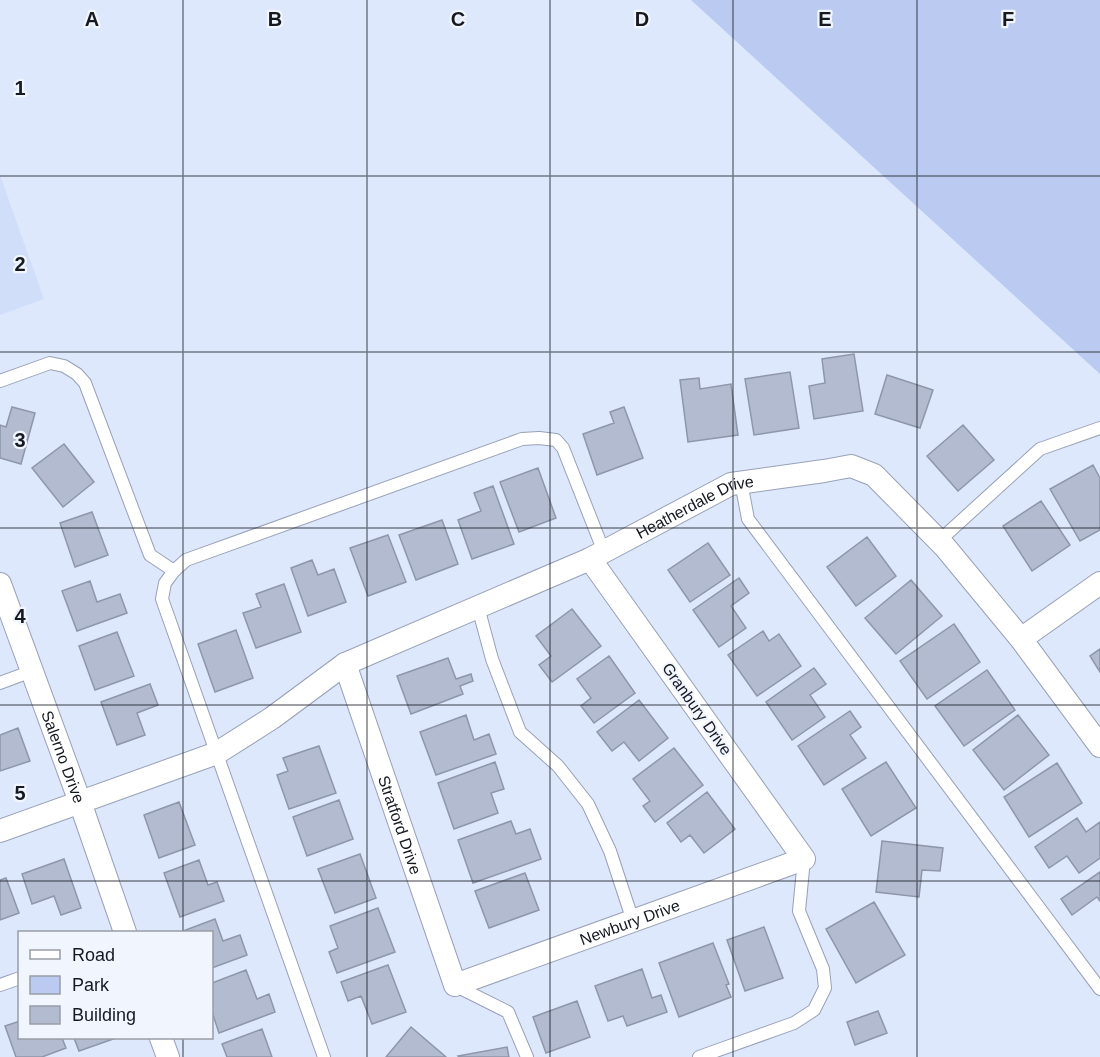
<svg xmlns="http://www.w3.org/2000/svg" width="1100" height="1057" font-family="Helvetica,sans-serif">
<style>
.built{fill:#d1defa}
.green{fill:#bacaf0}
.building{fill:#b2bbd0;stroke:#8e96aa;stroke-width:1.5}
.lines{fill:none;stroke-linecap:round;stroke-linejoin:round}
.service-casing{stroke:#98a1b5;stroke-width:14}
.minor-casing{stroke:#98a1b5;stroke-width:24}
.service{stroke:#fff;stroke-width:12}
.minor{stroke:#fff;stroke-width:22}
.grid{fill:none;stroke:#161920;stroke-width:1.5;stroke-opacity:0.55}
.labels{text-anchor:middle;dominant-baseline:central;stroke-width:4.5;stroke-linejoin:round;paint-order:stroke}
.street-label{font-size:16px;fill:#161920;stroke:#f1f5fe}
.grid-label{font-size:20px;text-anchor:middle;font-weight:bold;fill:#161920;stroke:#f1f5fe;stroke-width:4.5;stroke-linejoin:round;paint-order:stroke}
</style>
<rect width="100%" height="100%" fill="#dee8fd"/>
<!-- built -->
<path class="built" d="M0,175L44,299L0,315Z"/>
<!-- green -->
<path class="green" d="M691,0H1100V374Z"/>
<!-- building -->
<path class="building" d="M854,354L863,411L814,419L809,386L825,383L822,359Z
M790,372L799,428L754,435L745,379Z
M887,375L933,390L920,428L875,414Z
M699,378L700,389L731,384L738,435L688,442L680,380Z
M12,407L35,413L21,464L0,458V425L6,427Z
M624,407L643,458L597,475L583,434L614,423L610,412Z
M963,425L994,460L958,491L927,456Z
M64,444L94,482L63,507L32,468Z
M1093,465L1100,478V530L1080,541L1050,489Z
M538,468L556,518L519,532L500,482Z
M493,486L514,544L472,559L458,520L481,511L474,493Z
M1041,501L1070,545L1032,571L1003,526Z
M92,512L108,555L75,567L60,523Z
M442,520L458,564L416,580L399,535Z
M388,535L406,582L368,596L350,548Z
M867,537L896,576L856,606L827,567Z
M708,543L730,575L690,602L668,570Z
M312,560L318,575L334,569L346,602L308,616L291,568Z
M739,578L749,593L731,606L746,628L719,647L693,610Z
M911,580L942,616L896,654L865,618Z
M90,581L97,602L120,594L127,613L77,631L62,591Z
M284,584L301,632L256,648L243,613L261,607L256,594Z
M572,609L601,646L552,682L539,665L551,656L536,636Z
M954,624L980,662L927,699L900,661Z
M236,630L253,678L215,692L198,644Z
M763,631L769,641L779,634L801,666L757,696L728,655Z
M117,632L134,676L95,690L79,646Z
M1100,649V672L1090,656Z
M609,656L635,693L594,723L581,706L591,698L577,679Z
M448,658L456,679L471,674L473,681L460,686L463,694L411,714L397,676Z
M814,668L826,684L810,695L825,717L792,740L766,702Z
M987,670L1015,710L964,746L935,706Z
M150,684L158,705L137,713L145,735L117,745L101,702Z
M639,700L668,738L639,761L624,742L612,751L597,732Z
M850,711L861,727L850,735L866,758L824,785L798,746Z
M466,715L474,740L489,734L496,754L436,775L420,732Z
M1018,715L1049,755L1004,790L973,750Z
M18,728L30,761L0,771V735Z
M319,746L336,793L289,809L277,775L288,771L283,758Z
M674,748L703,785L655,822L643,806L650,801L633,779Z
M495,762L504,789L491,793L498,813L454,829L438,783Z
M886,762L916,808L871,836L842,789Z
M1057,763L1082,803L1029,837L1004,797Z
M707,792L735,829L704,853L690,835L681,842L667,823Z
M339,800L353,839L307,856L293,817Z
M179,802L195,845L159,858L144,815Z
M1077,818L1086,832L1100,822V858L1079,873L1067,856L1049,868L1035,847Z
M511,821L516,834L530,829L541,859L473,883L458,840Z
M882,841L943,848L940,871L922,870L919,897L876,892Z
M360,854L376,898L335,913L318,869Z
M64,859L81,908L61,915L54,896L32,904L22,874Z
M199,860L208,885L217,882L224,901L180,917L164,873Z
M1100,872V901L1097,897L1072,915L1061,899Z
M525,873L539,910L489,928L475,891Z
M6,878L19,913L0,920V880Z
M874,902L905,955L856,983L826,929Z
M378,908L395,952L337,973L329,952L338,948L330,926Z
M215,919L223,941L240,935L247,955L212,968V932H183V931Z
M764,927L783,978L745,991L727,940Z
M713,943L729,984L726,985L731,997L679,1017L659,963Z
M388,965L406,1012L372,1024L361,996L348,1001L341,982Z
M642,969L652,998L661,995L667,1012L627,1026L623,1016L608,1021L595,986Z
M246,970L257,999L269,994L275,1012L219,1033L212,1012V983Z
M577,1001L590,1037L546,1053L533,1017Z
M878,1011L887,1033L855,1045L847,1022Z
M20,1021V1038H62L66,1048L42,1057H16L5,1026Z
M411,1027L446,1057H386Z
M262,1029L272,1057H227L222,1044Z
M74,1038H116L79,1051Z
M507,1047L509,1057H459L458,1056Z"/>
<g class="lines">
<defs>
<path id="service" d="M0,381L50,363L64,366L77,374L85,383L150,555L174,571
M741,482L748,519L1100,989
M939,541L1040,449L1100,428
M478,607L492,659L520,732L558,766L588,804L610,851L633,921
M0,683L32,671
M0,985L20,978
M456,986L508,1012L527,1057
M324,1057L162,599L165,583L174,571L186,560L522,439L539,438L556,440L563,448L604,552
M699,1057L794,1023L814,1010L825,988L823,969L799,911L804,859"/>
<g id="minor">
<path id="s1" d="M0,584L80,802L125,932"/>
<path d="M1021,639L1100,583"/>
<path id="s2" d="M345,664L455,985L804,859L590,559"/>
<path id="s3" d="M0,831L217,753L272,718L345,664L590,559L731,484L824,471L851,466L874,475L945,547L1021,639L1100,746"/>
<path d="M161,1038L168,1057"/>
</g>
</defs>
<!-- service casing -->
<use href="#service" class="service-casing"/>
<!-- minor casing -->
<use href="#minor" class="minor-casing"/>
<!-- service -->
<use href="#service" class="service"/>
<!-- minor -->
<use href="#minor" class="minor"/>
</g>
<!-- grid -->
<path class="grid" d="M183,0V932M367,0V1057M550,0V1057M733,0V1057M917,0V1057M0,176H1100M0,352H1100M0,528H1100M0,705H1100M0,881H1100M183,1038V1057"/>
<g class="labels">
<!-- street labels -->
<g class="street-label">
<text stroke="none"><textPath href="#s3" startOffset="771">Heatherdale Drive</textPath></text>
<text transform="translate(697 709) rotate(55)">Granbury Drive</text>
<text stroke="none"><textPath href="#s1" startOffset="184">Salerno Drive</textPath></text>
<text stroke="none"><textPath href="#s2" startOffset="170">Stratford Drive</textPath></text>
<text stroke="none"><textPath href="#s2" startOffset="525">Newbury Drive</textPath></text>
</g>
</g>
<g class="grid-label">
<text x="92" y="26">A</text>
<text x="275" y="26">B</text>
<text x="458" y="26">C</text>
<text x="642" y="26">D</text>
<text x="825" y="26">E</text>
<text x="1008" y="26">F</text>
<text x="20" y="95">1</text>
<text x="20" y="271">2</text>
<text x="20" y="447">3</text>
<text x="20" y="623">4</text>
<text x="20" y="800">5</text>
</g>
<!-- legend -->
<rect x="18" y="931" width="195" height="108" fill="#f1f5fe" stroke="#999da5" stroke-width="1.5"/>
<rect x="30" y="950" width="30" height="9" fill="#ffffff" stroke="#999da5" stroke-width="1.5"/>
<text x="72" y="961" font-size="18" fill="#161920">Road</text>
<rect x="30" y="976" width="30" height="18" fill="#bacaf0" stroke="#999da5" stroke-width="1.5"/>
<text x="72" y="991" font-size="18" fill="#161920">Park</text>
<rect x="30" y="1006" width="30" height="18" fill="#b2bbd0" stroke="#999da5" stroke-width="1.5"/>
<text x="72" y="1021" font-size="18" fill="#161920">Building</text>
</svg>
